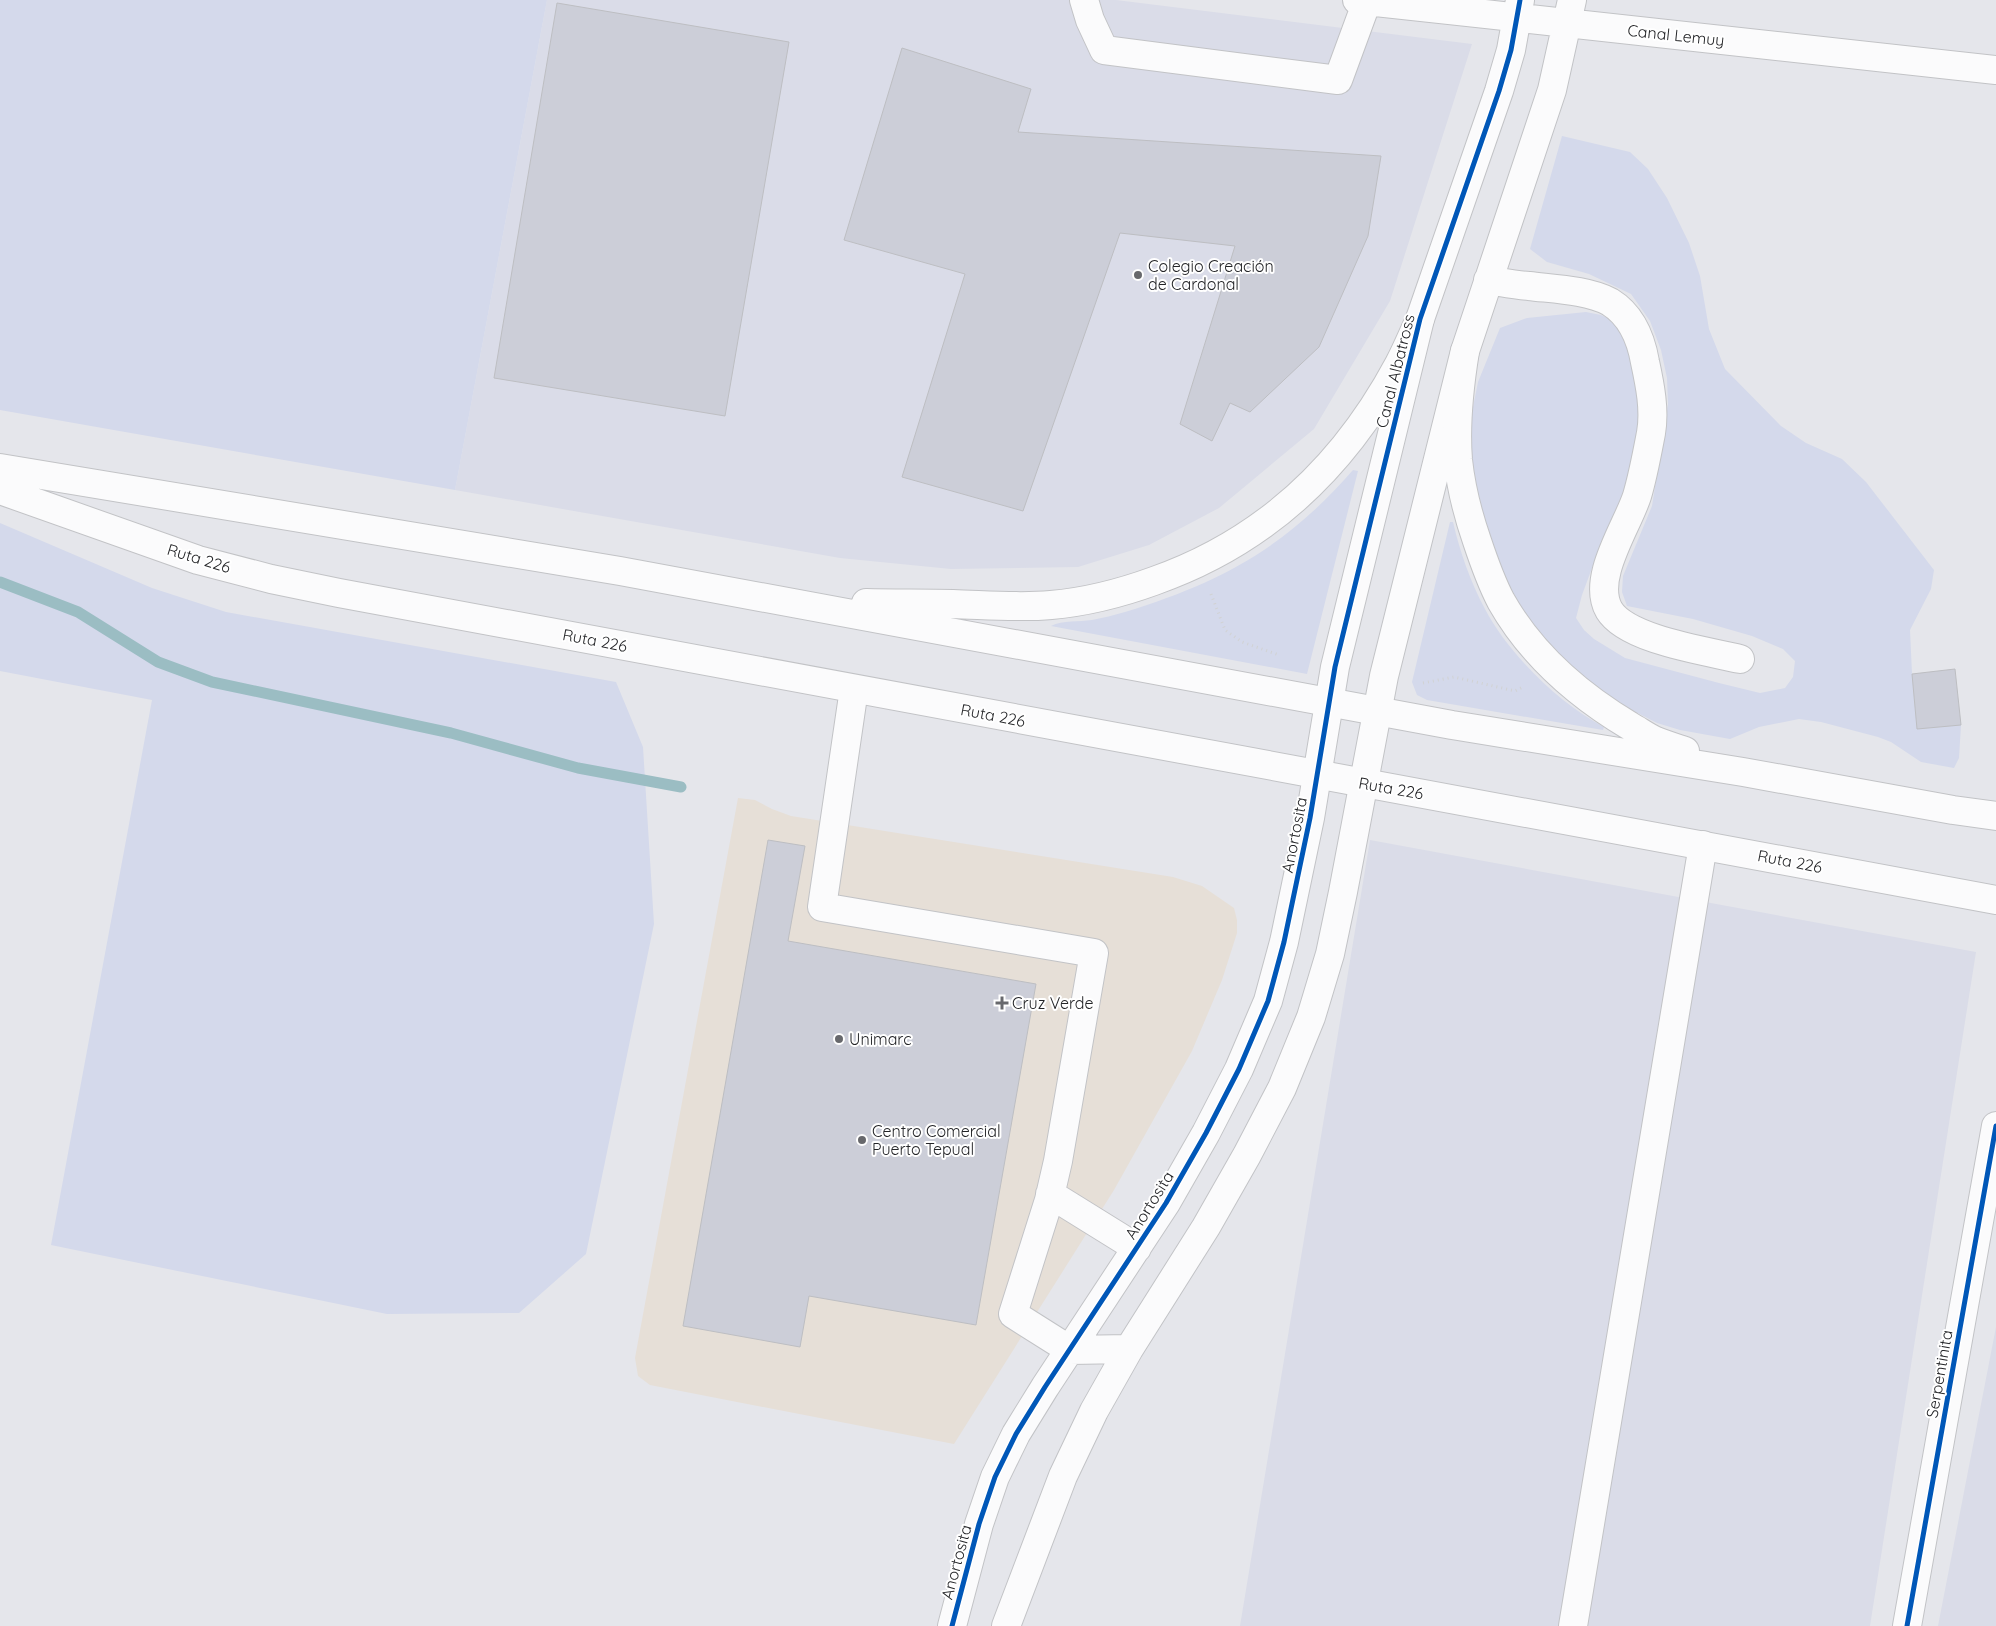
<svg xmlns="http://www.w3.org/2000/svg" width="1996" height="1626" font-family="Quicksand,sans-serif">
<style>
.commercial{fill:#e6dfd7}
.built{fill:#dadce8}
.green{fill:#d4d9eb}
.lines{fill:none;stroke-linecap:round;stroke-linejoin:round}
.stream{stroke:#9bbdc3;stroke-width:11}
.building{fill:#ccced8;stroke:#bdbec2}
.minor-casing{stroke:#c2c3c6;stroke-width:30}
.major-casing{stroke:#c2c3c6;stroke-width:30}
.path{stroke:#d1d2d3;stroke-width:3;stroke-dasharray:1 4;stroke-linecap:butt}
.minor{stroke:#fbfbfc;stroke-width:28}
.major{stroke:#fbfbfc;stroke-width:28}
.cycleway-casing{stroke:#fff;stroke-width:8}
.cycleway{stroke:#0057b8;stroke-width:5}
.poi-dot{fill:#67686c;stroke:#fff;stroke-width:2}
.labels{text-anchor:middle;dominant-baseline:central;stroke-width:4;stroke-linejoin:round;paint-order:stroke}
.street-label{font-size:16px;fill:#232427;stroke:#fff}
.poi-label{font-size:16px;fill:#232427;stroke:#fff;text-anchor:start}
</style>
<rect width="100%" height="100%" fill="#e5e6eb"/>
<!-- commercial -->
<path class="commercial" d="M738,798L755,800L772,809L791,816L1173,877L1202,886L1234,908L1237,920V933L1222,980L1192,1051L1114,1190L954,1444L650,1385L638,1376L635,1358Z"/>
<!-- built -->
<path class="built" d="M547,0H1116L1472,44L1390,301L1314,429L1219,508L1149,545L1078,567L951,569L840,558L455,490Z
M1370,840L1976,952L1870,1626H1240Z
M1996,1327V1626H1938Z"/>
<!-- green -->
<path class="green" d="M0,0H547L455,490L0,410Z
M1562,136L1630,152L1648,169L1667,198L1689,243L1700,276L1709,329L1725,369L1781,426L1806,443L1842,459L1866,482L1934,570L1931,589L1910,630L1912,674L1917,729L1961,725L1959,758L1954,768L1921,762L1891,742L1878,737L1821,722L1799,719L1759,727L1730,739L1680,730L1657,723L1626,707L1592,688L1566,668L1517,608L1484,528L1469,453L1470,422L1478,382L1500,328L1527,318L1586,312L1601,315L1615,321L1625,332L1642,415L1627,491L1598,552L1582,595L1576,618L1584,630L1594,639L1625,658L1719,683L1760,693L1785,688L1793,677L1795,661L1783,649L1752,636L1693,619L1627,606L1622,592L1623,576L1652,506L1668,404L1667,378L1661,350L1650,321L1631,294L1589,274L1547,262L1530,249Z
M1353,470L1358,471L1307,674L1051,626C1063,620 1079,622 1092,620C1103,618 1114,615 1125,612C1222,582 1286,547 1353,470Z
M1450,522H1453C1460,552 1470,581 1485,609C1508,653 1559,704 1604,727L1603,730L1427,700L1417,695L1412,682Z
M0,523L152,588L226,612L616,682L643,747L654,924L586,1254L519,1313L387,1314L51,1245L152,700L0,671Z"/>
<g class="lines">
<!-- stream -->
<path class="stream" d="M0,582L78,612L158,662L212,682L451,733L578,768L681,787"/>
</g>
<!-- building -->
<path class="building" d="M557,3L789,42L725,416L494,378Z
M902,48L1031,89L1018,132L1381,156L1368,236L1319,347L1250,412L1230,403L1212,441L1180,424L1235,246L1120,233L1023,511L902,477L965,274L844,240Z
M1955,669L1961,725L1917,729L1912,674Z
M768,840L805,846L788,941L1036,984L976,1325L809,1296L800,1347L683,1326Z"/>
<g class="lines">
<defs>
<path id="minor" d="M1084,0L1090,20L1104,50L1338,80L1367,1
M1357,0L1996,70
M1488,280C1501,282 1515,285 1529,286C1553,289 1588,290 1610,302C1631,315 1641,339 1645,362C1650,385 1655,410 1651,433C1647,454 1643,476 1637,496C1627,527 1591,578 1609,610C1627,640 1707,651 1740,659
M854,689L822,907L1094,953L1058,1161L1049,1200L1013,1314L1070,1350L1129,1349
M1050,1194L1137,1248
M952,1626L979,1524L995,1477L1016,1434L1045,1387L1166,1203L1206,1133L1239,1069L1268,1001L1284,942L1310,818L1335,667L1420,319L1499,91L1511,50L1520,0
M1006,1626L1063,1476L1094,1411L1129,1349L1206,1227L1247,1155L1282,1088L1311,1017L1330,954L1343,892L1384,676L1465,351L1552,90L1572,0
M1573,1626L1703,845
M1907,1626L1996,1126"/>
<path id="major" d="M1465,351C1459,388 1455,423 1458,460C1461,488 1468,515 1477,541C1484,562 1491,582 1501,601C1531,654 1578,695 1630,726C1639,731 1647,737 1656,741C1666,745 1676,748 1685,751
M0,468L620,571L1452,725L1743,772L1953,810L1996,816
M0,490L198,560L271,579L339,593L1996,900
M866,603C895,604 924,603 953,604C986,605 1019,608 1051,605C1086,602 1121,593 1154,581C1265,542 1344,467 1399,364C1407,349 1413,334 1420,319"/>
</defs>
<!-- minor casing -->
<use href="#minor" class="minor-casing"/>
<!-- major casing -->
<use href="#major" class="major-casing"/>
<!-- path -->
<path class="path" d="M1211,594L1225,630L1242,642L1279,655
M1423,683L1454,677L1515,691L1523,687"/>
<!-- minor -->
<use href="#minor" class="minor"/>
<!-- major -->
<use href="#major" class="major"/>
<defs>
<path id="cycleway" d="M952,1626L979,1524L995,1477L1016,1434L1045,1387L1166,1203L1206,1133L1239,1069L1268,1001L1284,942L1310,818L1335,667L1420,319L1499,91L1511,50L1520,0
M1907,1626L1996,1126"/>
</defs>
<!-- cycleway casing -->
<use href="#cycleway" class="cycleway-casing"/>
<!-- cycleway -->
<use href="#cycleway" class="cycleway"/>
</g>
<!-- markers -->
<g class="poi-dot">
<circle cx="1138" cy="275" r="5"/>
<path d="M999.5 995.5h5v5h5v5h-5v5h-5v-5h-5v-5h5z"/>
<circle cx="839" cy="1039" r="5"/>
<circle cx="862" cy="1140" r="5"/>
</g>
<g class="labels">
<!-- street labels -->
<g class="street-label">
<text transform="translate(1676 35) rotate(6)">Canal Lemuy</text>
<text transform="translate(1395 371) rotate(-76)">Canal Albatross</text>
<text transform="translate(199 558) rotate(17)">Ruta 226</text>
<text transform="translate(595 640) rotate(11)">Ruta 226</text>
<text transform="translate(993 715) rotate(11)">Ruta 226</text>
<text transform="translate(1391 788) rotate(10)">Ruta 226</text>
<text transform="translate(1294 835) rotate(-79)">Anortosita</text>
<text transform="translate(1790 861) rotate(11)">Ruta 226</text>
<text transform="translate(1149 1205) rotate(-58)">Anortosita</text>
<text transform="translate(1939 1374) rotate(-80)">Serpentinita</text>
<text transform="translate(956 1562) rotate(-75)">Anortosita</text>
</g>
<!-- poi labels -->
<g class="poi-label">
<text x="1148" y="266">Colegio Creación<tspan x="1148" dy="18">de Cardonal</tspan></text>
<text x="1012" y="1003">Cruz Verde</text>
<text x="849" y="1039">Unimarc</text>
<text x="872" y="1131">Centro Comercial<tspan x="872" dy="18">Puerto Tepual</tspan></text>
</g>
</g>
</svg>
